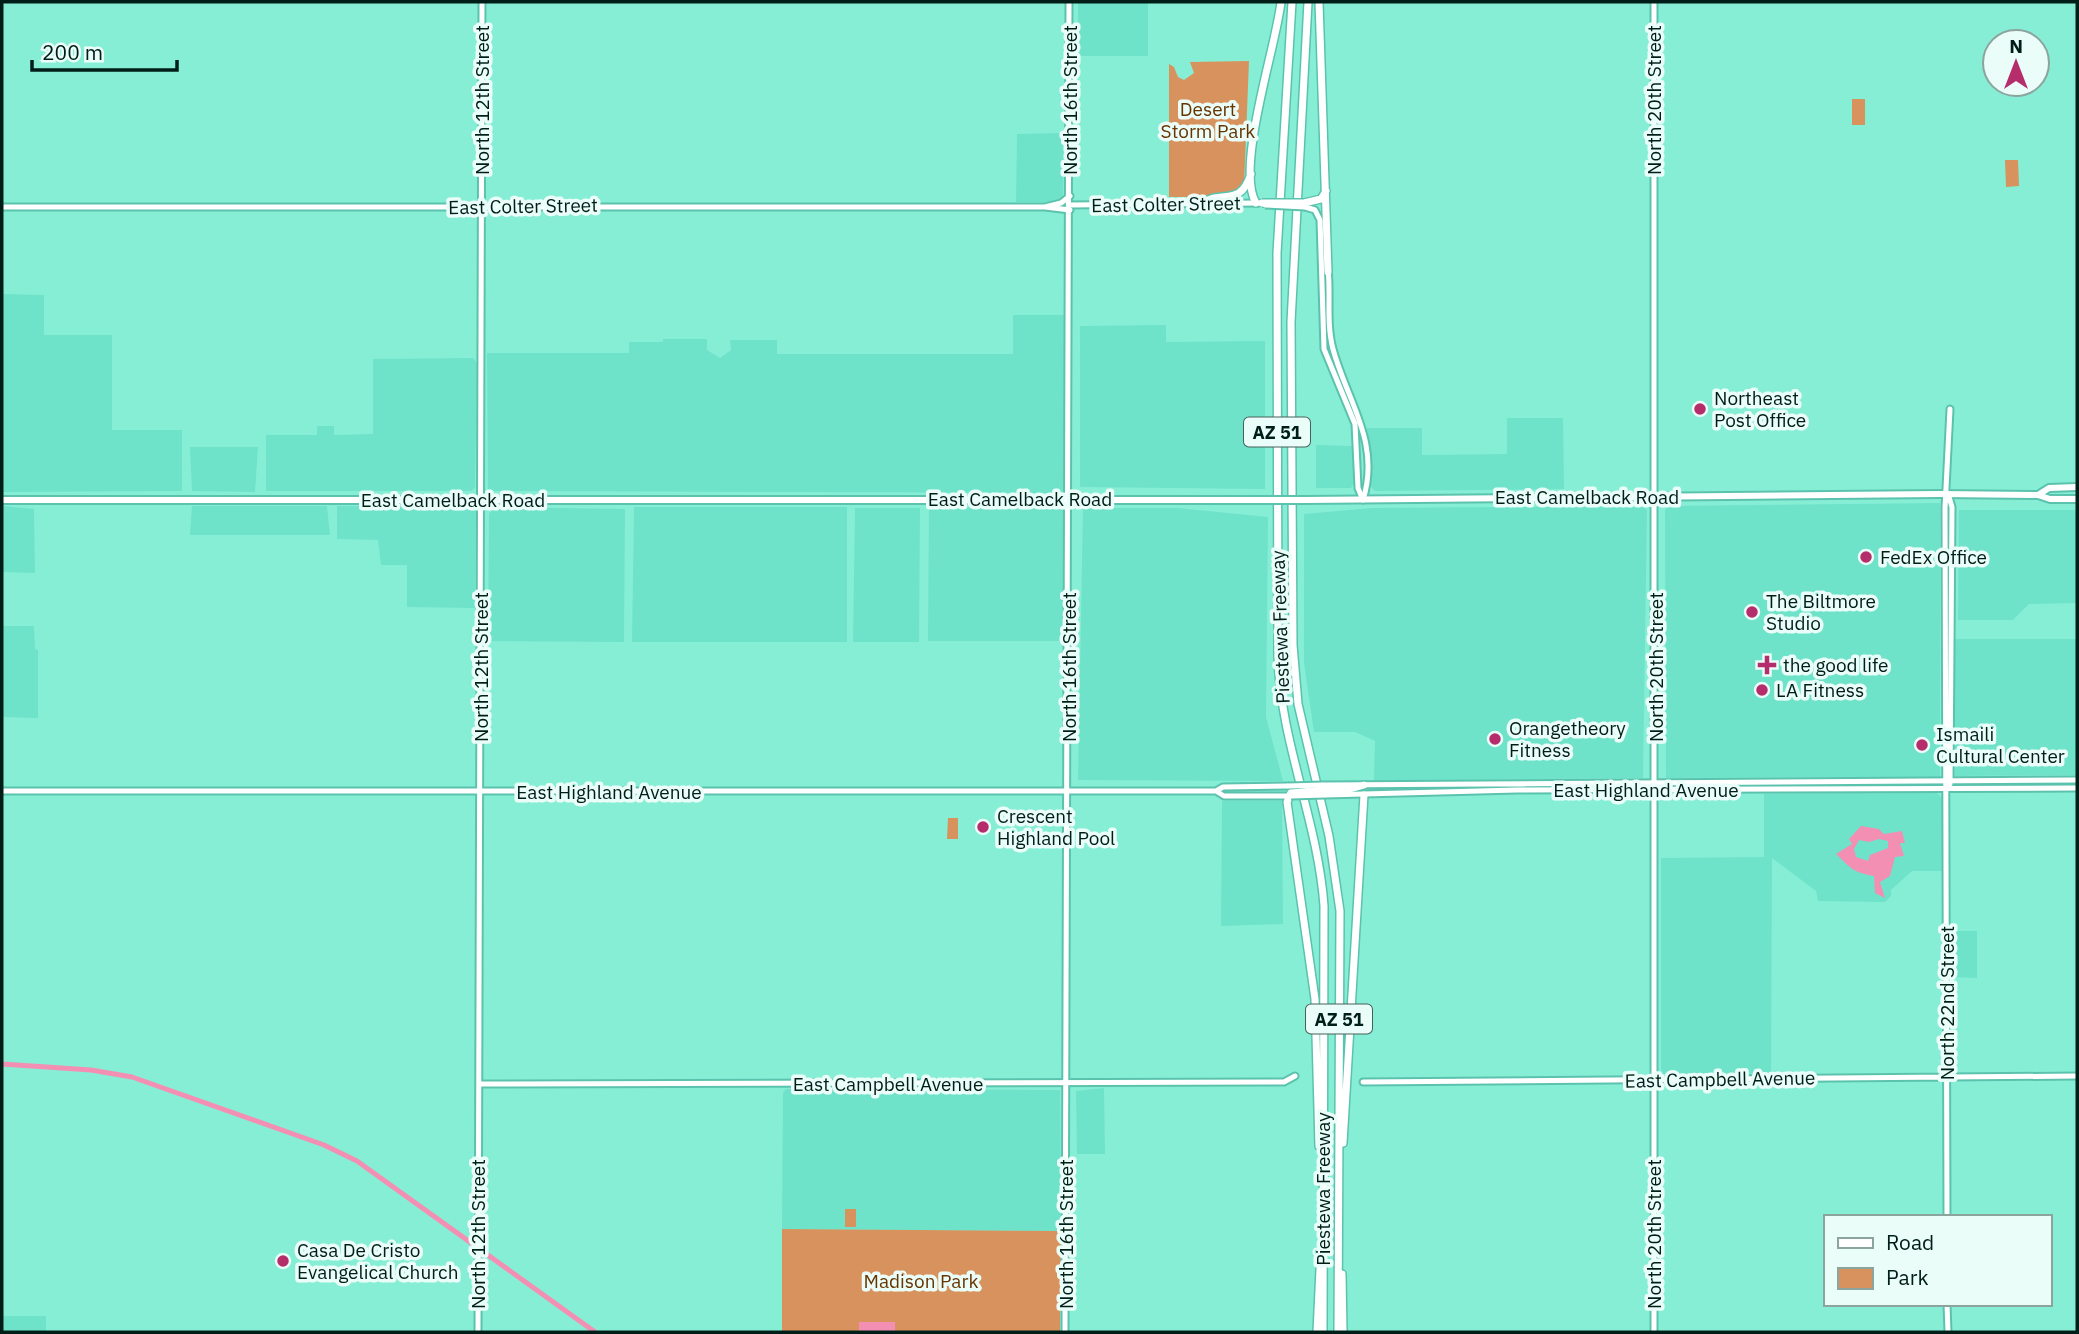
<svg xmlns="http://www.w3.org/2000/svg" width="2079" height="1334" font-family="'IBM Plex Sans',sans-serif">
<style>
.built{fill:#6ee3ca}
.green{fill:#d8925d}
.water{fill:#f48fb4;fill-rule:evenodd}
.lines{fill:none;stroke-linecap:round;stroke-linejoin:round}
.canal{stroke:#f48fb4;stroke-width:5}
.tertiary-casing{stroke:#5bc3ad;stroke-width:9}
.secondary-casing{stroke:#5bc3ad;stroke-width:9}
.primary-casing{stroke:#5bc3ad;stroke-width:10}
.motorway-casing{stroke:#5bc3ad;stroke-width:10}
.tertiary{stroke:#fff;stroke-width:5}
.secondary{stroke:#fff;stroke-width:5}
.primary{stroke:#fff;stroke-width:6}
.motorway{stroke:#fff;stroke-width:7}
.secondary-bridge-casing{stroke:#5bc3ad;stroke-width:9;stroke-linecap:butt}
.primary-bridge-casing{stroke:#5bc3ad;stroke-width:10;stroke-linecap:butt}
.motorway-bridge-casing{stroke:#5bc3ad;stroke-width:10;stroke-linecap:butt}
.secondary-bridge{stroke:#fff;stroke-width:5}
.primary-bridge{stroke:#fff;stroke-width:6}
.motorway-bridge{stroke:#fff;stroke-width:7}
.poi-dot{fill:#b62d6c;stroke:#eafdf8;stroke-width:2.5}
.labels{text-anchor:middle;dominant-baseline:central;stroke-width:7;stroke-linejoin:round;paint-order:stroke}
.shield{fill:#eafdf8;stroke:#46615b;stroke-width:2}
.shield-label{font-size:18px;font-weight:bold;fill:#001e18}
.street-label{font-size:19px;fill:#001e18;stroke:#eafdf8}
.park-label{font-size:19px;fill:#683400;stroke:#eafdf8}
.poi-label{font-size:19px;fill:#001e18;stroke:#eafdf8;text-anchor:start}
</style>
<rect width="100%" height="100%" fill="#87eed6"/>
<!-- built -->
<path class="built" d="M1078,2H1148V56H1078Z
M1064,133L1063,198L1057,202H1016L1017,134Z
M2,294L44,295V335H112V430H182V491L2,492Z
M1013,315H1064V491L1059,493L488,491L487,353H629V342H663V339H707V350L720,358L731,350L730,340H777V354H1013Z
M1166,325V342L1265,341V489L1080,487V326Z
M473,358L477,363L475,488L471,491H266V435H317V426H334V435L373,434V359Z
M1507,418H1563L1564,489L1375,491L1369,485L1367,428H1422V455L1507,454Z
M1316,445L1353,446L1354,484L1351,488H1316Z
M190,447H258L255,492L192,491Z
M1940,503V777L1666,778L1665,510L1668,506Z
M3,506L34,509L35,573L2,572Z
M192,506H327L330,535H190Z
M337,506L470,507L476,510L475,608L407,607V565H381L378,540L337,539Z
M1643,506L1647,510L1643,778L1374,781L1375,741L1355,732H1314L1304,663V514L1371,508Z
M498,507L625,509L624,642L488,641L489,513Z
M634,507H847V642H632Z
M929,507L1063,508L1064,641H928Z
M855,508H920L919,642H853Z
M1083,508H1178L1268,517L1266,717L1283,781L1078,780Z
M1959,510H2077V603L2029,604L2013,620H1958Z
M2,626H34L35,649L38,650V718L2,717Z
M1955,639H2077V775L1955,776Z
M1936,792L1942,798V871H1912L1891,890V896L1885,902L1818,901L1816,891L1772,858L1771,1073L1663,1074L1661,1070V858L1764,857V794Z
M1222,801H1282L1283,924L1221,926Z
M1951,931H1977V978L1952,977Z
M1104,1088L1105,1154H1077L1076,1091Z
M786,1089L1060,1090L1061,1231L782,1229L783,1093Z
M2,1316H46V1332H2Z"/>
<!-- green -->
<path class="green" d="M1249,61L1244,187L1226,197H1169V64L1174,67L1178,77L1184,80L1194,73L1190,62Z
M1852,99H1865V125H1852Z
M2005,160H2018L2019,186L2006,187Z
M948,818H958V839H947Z
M845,1209H856V1227H845Z
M782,1229L1061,1231L1060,1332H782Z"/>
<!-- water -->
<path class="water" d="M1861,826L1879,829L1884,834L1902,831L1905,843H1900L1904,856L1895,857L1890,876L1880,882L1885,898L1875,893L1874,876C1851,872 1850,867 1836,854L1852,844L1849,839ZM1879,839L1888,841V848L1870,855L1868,861L1856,857L1854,849L1859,840L1869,842Z
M859,1322H895V1332H859Z"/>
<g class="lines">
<!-- canal -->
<path class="canal" d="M2,1064L91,1070L132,1077L324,1145L357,1161L595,1332"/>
<defs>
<path id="tertiary" d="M2,207H1045L1070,210
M1045,207L1061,203L1070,196
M1949,497L1952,507L1950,784
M2,791H1068
M1363,1082L2077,1076
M479,1084L1284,1082L1295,1076
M1947,1217L1945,508L1950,409
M1947,1304L1948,1332
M478,1332L482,2
M1654,1332V2"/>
<path id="secondary" d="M1070,205L1259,203
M1305,207L1315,210L1320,220L1324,349L1355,424L1358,488L1363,500
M1328,268C1331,295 1326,323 1333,349C1347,401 1381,442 1363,500
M1322,785L2077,780
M1068,791H1216L1223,787L1288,786
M1216,791L1224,796H1291
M1325,795L1517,790L2077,788
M1065,1332L1069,2"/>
<path id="primary" d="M2038,495L2049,488L2077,487
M2,500H1265
M1304,500L1940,494L2038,495L2050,499H2077"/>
<path id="motorway" d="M1292,2L1277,253L1278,656C1280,742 1318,821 1324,906L1323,1332
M1308,2L1291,322L1293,645L1298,704L1329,836L1340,911L1338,1332
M1319,2L1328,272
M1256,203C1235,168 1276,47 1281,2
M1304,203L1321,199L1326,191
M1201,204C1223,188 1239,209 1251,174
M1324,790L1350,789L1364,785
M1291,793L1287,802L1315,999L1319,1146
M1343,1143L1364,795
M1342,1274L1343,1332
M1317,1332L1320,1269"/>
</defs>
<!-- tertiary casing -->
<use href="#tertiary" class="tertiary-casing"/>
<!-- secondary casing -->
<use href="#secondary" class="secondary-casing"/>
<!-- primary casing -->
<use href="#primary" class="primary-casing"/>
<!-- motorway casing -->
<use href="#motorway" class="motorway-casing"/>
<!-- tertiary -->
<use href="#tertiary" class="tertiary"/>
<!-- secondary -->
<use href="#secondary" class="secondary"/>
<!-- primary -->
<use href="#primary" class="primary"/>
<!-- motorway -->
<use href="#motorway" class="motorway"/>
<defs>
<path id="secondary-bridge" d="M1265,205L1305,207
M1288,786L1322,785
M1291,796L1325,795"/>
<path id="primary-bridge" d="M1265,500H1304"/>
<path id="motorway-bridge" d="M1262,203H1304
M1291,793L1324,790"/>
</defs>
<!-- secondary-bridge casing -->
<use href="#secondary-bridge" class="secondary-bridge-casing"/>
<!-- primary-bridge casing -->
<use href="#primary-bridge" class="primary-bridge-casing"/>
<!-- motorway-bridge casing -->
<use href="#motorway-bridge" class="motorway-bridge-casing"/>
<!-- secondary-bridge -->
<use href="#secondary-bridge" class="secondary-bridge"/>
<!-- primary-bridge -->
<use href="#primary-bridge" class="primary-bridge"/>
<!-- motorway-bridge -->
<use href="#motorway-bridge" class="motorway-bridge"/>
</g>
<!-- markers -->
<g class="poi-dot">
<circle cx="1700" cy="409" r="7"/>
<circle cx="1866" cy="557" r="7"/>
<circle cx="1752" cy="612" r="7"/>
<path d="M1763.5 654.5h7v7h7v7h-7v7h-7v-7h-7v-7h7z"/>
<circle cx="1762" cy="690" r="7"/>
<circle cx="1495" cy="739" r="7"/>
<circle cx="1922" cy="745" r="7"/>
<circle cx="983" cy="827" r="7"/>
<circle cx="283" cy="1261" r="7"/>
</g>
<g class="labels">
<!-- shield labels -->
<g class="shield">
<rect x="1244" y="417.5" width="66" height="29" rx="5"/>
<rect x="1306" y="1004.5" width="66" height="29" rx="5"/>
</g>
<g class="shield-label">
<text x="1277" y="432">AZ 51</text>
<text x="1339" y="1019">AZ 51</text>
</g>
<!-- street labels -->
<g class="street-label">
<text transform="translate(482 100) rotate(-90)">North 12th Street</text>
<text transform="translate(1070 100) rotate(-90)">North 16th Street</text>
<text transform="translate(1654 100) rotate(-90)">North 20th Street</text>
<text transform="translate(1166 204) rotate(-1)">East Colter Street</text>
<text transform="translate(523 206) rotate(-1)">East Colter Street</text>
<text x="1587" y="497">East Camelback Road</text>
<text x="1020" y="499">East Camelback Road</text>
<text x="453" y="500">East Camelback Road</text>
<text transform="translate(1280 627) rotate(-92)">Piestewa Freeway</text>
<text transform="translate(481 667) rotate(-90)">North 12th Street</text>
<text transform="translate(1069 667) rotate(-90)">North 16th Street</text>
<text transform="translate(1656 667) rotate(-90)">North 20th Street</text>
<text x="1646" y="790">East Highland Avenue</text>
<text x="609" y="792">East Highland Avenue</text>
<text transform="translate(1947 1003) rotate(-90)">North 22nd Street</text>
<text transform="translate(1720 1079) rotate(-1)">East Campbell Avenue</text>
<text x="888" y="1084">East Campbell Avenue</text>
<text transform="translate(1323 1189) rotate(-90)">Piestewa Freeway</text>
<text transform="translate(478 1234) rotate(-90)">North 12th Street</text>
<text transform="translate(1066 1234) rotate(-90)">North 16th Street</text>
<text transform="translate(1654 1234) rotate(-90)">North 20th Street</text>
</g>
<!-- park labels -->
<g class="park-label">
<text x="1208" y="109">Desert<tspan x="1208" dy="22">Storm Park</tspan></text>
<text x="921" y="1281">Madison Park</text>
</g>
<!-- poi labels -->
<g class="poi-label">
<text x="1714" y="398">Northeast<tspan x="1714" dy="22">Post Office</tspan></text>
<text x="1880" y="557">FedEx Office</text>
<text x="1766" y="601">The Biltmore<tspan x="1766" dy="22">Studio</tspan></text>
<text x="1783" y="665">the good life</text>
<text x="1776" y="690">LA Fitness</text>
<text x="1509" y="728">Orangetheory<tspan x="1509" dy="22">Fitness</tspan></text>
<text x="1936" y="734">Ismaili<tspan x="1936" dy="22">Cultural Center</tspan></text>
<text x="997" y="816">Crescent<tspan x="997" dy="22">Highland Pool</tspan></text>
<text x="297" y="1250">Casa De Cristo<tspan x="297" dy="22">Evangelical Church</tspan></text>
</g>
</g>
<!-- border -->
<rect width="2079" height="1334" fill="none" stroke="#001e18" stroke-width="7"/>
<!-- legend -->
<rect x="1824" y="1215" width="228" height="91" fill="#eafdf8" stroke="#8ca49e" stroke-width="2"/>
<rect x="1838" y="1238" width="35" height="10" fill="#ffffff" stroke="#8ca49e" stroke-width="2"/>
<text x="1886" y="1250" font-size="21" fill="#001e18">Road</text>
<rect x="1838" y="1268" width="35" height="21" fill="#d8925d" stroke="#8ca49e" stroke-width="2"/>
<text x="1886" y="1285" font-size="21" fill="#001e18">Park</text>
<!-- north arrow -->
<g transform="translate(2016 63)"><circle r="33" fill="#eafdf8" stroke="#8ca49e" stroke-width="2"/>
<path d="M0-5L12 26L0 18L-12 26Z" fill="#b62d6c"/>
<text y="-10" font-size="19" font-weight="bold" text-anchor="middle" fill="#001e18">N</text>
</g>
<!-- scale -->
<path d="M32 60v10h145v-10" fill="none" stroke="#001e18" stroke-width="3.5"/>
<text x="42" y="60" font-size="21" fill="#001e18" stroke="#eafdf8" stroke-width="5" paint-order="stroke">200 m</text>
</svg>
